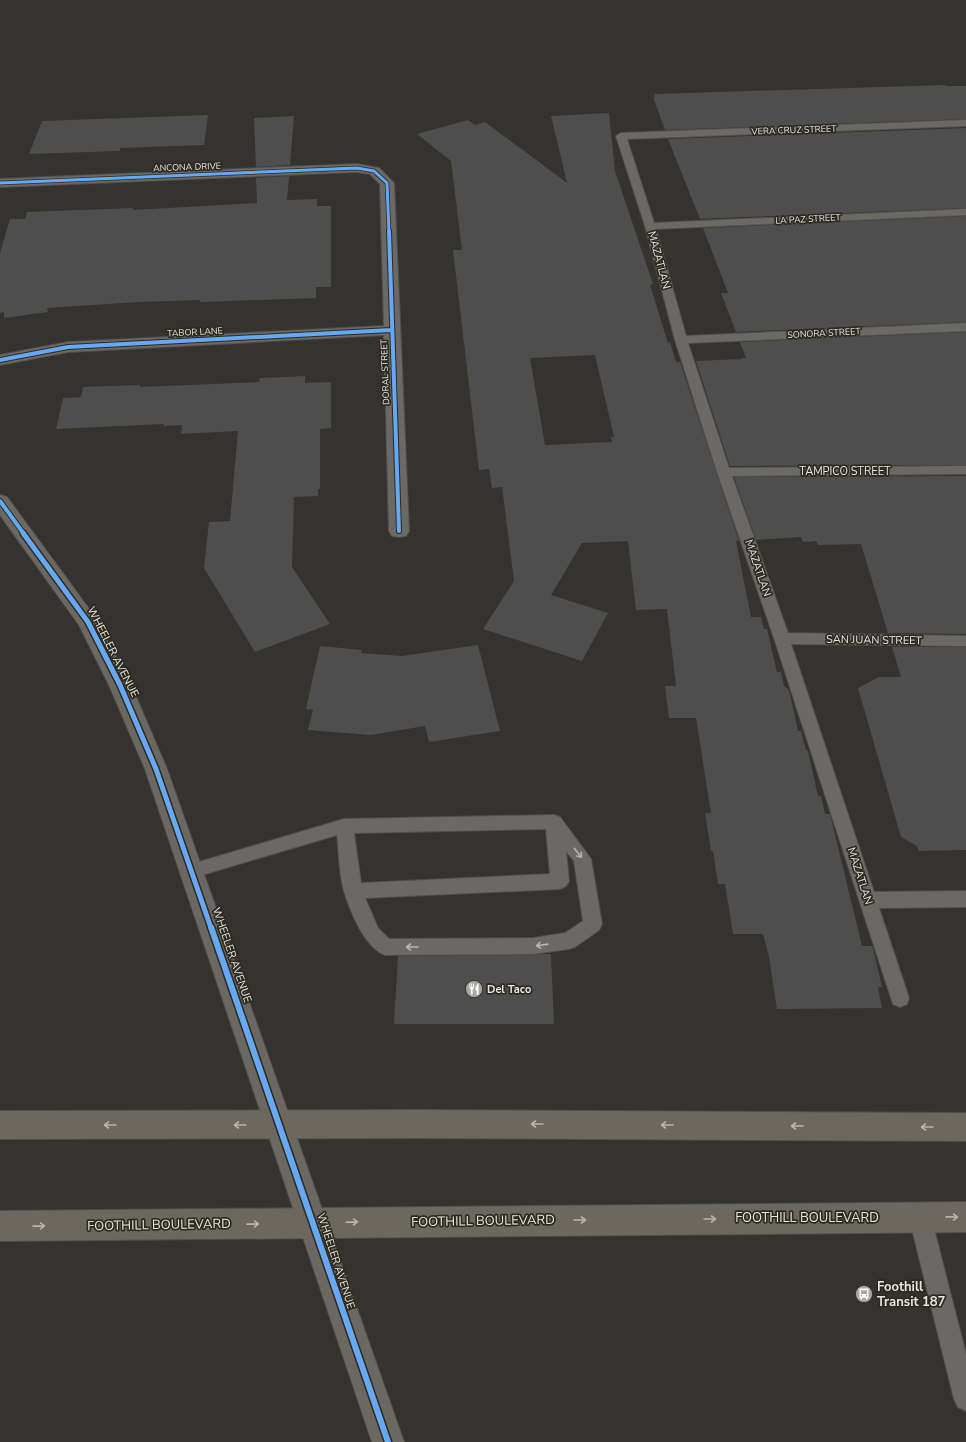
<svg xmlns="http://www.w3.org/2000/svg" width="966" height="1442" font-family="'Nunito Sans',sans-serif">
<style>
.building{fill:#4e4e4e;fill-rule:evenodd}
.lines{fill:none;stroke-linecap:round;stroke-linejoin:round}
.lane-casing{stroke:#514f4c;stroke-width:2}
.street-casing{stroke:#514f4c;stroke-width:2}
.secondary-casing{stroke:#514f4c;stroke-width:2}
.primary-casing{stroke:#514f4c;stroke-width:2}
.lane{fill:#6a6965;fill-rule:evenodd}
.street{fill:#6a6965;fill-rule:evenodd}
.secondary{fill:#6b6862;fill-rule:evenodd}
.primary{fill:#6d685f;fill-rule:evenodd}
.cycleway-far3-casing{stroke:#2d2a22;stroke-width:4.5}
.cycleway-far2-casing{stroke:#2d2a22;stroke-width:6}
.cycleway-far1-casing{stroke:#2d2a22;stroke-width:8}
.cycleway-casing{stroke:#2d2a22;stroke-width:9}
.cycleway-far3{stroke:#66a8f1;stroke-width:3}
.cycleway-far2{stroke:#66a8f1;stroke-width:4}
.cycleway-far1{stroke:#66a8f1;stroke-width:5}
.cycleway{stroke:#66a8f1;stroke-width:6}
.oneway{stroke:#b6b4af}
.oneway2{stroke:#b7b4ac}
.labels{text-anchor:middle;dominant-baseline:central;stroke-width:3.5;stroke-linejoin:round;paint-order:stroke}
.far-street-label{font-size:9px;fill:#e8e6e0;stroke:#2d2a22}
.street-label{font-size:11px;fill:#e8e6e0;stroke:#2d2a22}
.poi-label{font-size:11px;font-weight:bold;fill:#e8e6e0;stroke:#2d2a22;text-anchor:start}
.near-street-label{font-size:13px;fill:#e8e6e0;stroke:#2d2a22}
.near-poi-label{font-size:13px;font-weight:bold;fill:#e8e6e0;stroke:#2d2a22;text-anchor:start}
</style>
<rect width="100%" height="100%" fill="#34332f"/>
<!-- building -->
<path class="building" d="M945,85L946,86H966V119L665,130L653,97H655L654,94Z
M609,113L615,171L653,284L650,285L668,343L670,342L676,362H680L739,541H736L751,617H761L764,629H767L777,672H781L784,686L789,690L798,731H801L806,750L808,751L818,796H821L825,814H830L831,818L862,946H872L873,948L882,987H878L882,1008L777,1009L769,957L763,934H733L725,884H718L713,851H711L705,813H711L696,718H669L665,686H676L667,609L636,610L628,541L582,543L551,595L608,613L582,661L483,629L514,581L502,487L492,488L489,469L479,470L453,250H462L451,161L417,134L468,120L475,125L485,122L567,183L551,116ZM595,355L614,437H611L612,442L545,445L530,358Z
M208,115L204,145L120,148V151L29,154L42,121Z
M294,116L290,165L256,167L254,118Z
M966,128V208L700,219L668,139Z
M289,176L287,200L317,199V206H331V287H316V298L200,302V300L138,302L47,308L48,312L4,318V312L0,313V253L10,219H25L27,212L133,208V210L257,203L256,178Z
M966,216V322L736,332L721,293H728L703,228Z
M966,332V465L730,466L696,361L742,359V358H746L740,342Z
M305,376V383L331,382V428L320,429V489H318V496L294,497L292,567L330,624L255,652L204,568L209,522L230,521L238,431L181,434L182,425L163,426L164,424L56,429L63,398L81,397L83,387L140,385V387L259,382L260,378Z
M966,476V634L888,633L861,544L818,545L816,541L803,542L801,537L756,540L734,477Z
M478,645L500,731L429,742L425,726L371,735L308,730L313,710L306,709L320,646L362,650L361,653L402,656Z
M892,647H966V850L919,851L917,846L901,837L858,688L879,677H901Z
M551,954L554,1024H394L398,956Z"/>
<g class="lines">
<defs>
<path id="lane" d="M966,120V126L627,139L654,223L966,209V215L656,229L686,336L966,323V331L688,343L729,468L966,466V474L732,476L788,633L966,636V646L791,644L874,892L966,891V907L879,908L909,998L907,1004L900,1007L893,1004L891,998L774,638L717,472L675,340L645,226L616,136L621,133Z
M554,815L560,817L591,859L602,924L599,930L575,947L569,949L533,954L385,955C365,948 350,911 344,891C339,874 339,853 337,835L192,878L186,876L183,871L186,866L192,864L344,819ZM546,829L550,874L361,883L354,833ZM566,851L574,861L583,921L565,933L533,938L389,939L378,928L365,898L560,889L566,886L569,881Z
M920,1206L928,1209L931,1217L966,1354V1411L958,1407L954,1399L909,1217L912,1209Z"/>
<path id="street" d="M357,164L379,168L394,183L409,531L406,536L399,537L392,536L389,531L384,335L68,352L0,365V355L68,342L384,326L380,184L370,174L357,172L0,187V179Z"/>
<path id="secondary" d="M0,495L7,497L95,617L131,685L167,769L404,1442H372L145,769L109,685L79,625L0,515Z"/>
<path id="primary" d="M416,1110L966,1113V1141L416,1138L0,1139V1111Z
M966,1202V1232L0,1241V1211Z"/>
</defs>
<!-- lane casing -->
<use href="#lane" class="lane-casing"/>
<!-- street casing -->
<use href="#street" class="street-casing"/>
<!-- secondary casing -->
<use href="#secondary" class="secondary-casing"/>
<!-- primary casing -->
<use href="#primary" class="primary-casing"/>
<!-- lane -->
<use href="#lane" class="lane"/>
<!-- street -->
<use href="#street" class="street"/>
<!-- secondary -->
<use href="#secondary" class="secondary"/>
<!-- primary -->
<use href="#primary" class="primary"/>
<defs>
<path id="cycleway-far3" d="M0,183L357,168L374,171L387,183L389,232"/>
<path id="cycleway-far2" d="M389,231L399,531
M0,360L68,347L391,330
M0,501L24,534"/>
<path id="cycleway-far1" d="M23,533L88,622L120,685L156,769L211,928"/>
<path id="cycleway" d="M211,927L388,1442"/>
</defs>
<!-- cycleway-far3 casing -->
<use href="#cycleway-far3" class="cycleway-far3-casing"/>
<!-- cycleway-far2 casing -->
<use href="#cycleway-far2" class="cycleway-far2-casing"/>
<!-- cycleway-far1 casing -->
<use href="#cycleway-far1" class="cycleway-far1-casing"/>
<!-- cycleway casing -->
<use href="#cycleway" class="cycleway-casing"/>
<!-- cycleway-far3 -->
<use href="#cycleway-far3" class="cycleway-far3"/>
<!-- cycleway-far2 -->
<use href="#cycleway-far2" class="cycleway-far2"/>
<!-- cycleway-far1 -->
<use href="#cycleway-far1" class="cycleway-far1"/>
<!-- cycleway -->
<use href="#cycleway" class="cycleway"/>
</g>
<!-- one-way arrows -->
<defs><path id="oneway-shaft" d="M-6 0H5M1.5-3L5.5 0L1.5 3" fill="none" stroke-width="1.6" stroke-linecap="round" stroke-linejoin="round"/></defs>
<g class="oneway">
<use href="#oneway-shaft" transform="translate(578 853) rotate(52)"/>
<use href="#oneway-shaft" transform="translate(542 945) rotate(172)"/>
<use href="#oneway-shaft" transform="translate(412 947) rotate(180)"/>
</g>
<g class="oneway2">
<use href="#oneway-shaft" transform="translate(537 1124) rotate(-180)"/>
<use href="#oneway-shaft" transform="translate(110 1125) rotate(180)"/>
<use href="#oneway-shaft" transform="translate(240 1125) rotate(180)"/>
<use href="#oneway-shaft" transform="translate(667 1125) rotate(-180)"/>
<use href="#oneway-shaft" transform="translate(797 1126) rotate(-180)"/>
<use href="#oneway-shaft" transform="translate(927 1127) rotate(-180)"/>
<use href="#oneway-shaft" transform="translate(952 1217) rotate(1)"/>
<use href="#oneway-shaft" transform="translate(710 1219)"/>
<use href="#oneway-shaft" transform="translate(580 1220)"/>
<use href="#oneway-shaft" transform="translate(352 1222) rotate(-1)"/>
<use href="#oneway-shaft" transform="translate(253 1224) rotate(-1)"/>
<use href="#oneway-shaft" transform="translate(39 1226) rotate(-1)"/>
</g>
<!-- icons -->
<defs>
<symbol id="restaurant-disc" viewBox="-11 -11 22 22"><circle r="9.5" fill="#a9a7a2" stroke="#2d2a22"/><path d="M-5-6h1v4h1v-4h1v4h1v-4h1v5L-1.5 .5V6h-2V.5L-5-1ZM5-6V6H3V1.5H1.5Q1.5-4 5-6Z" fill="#fff"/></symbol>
<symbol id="bus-disc" viewBox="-11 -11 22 22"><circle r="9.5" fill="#a9a7a2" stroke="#2d2a22"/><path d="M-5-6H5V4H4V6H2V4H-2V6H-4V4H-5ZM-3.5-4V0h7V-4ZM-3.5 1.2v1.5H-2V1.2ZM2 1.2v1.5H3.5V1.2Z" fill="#fff"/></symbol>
</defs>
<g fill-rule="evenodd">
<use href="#restaurant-disc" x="464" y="979" width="20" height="20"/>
<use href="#bus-disc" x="854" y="1284" width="20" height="20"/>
</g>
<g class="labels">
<!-- far-street labels -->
<g class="far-street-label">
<text transform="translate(794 130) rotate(-2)">VERA CRUZ STREET</text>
<text transform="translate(187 167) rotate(-2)">ANCONA DRIVE</text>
<text transform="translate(808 219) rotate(-3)">LA PAZ STREET</text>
<text transform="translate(195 332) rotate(-3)">TABOR LANE</text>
<text transform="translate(824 333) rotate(-3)">SONORA STREET</text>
<text transform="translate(385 372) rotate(-92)">DORAL STREET</text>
</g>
<!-- street labels -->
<g class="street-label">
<text transform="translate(659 260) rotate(75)">MAZATLAN</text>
<text x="845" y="471">TAMPICO STREET</text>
<text transform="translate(758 568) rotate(71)">MAZATLAN</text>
<text transform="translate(874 640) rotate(1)">SAN JUAN STREET</text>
<text transform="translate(113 652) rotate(63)">WHEELER AVENUE</text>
<text transform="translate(860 876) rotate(72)">MAZATLAN</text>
<text transform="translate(232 955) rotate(71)">WHEELER AVENUE</text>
<text transform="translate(336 1261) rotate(72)">WHEELER AVENUE</text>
</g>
<!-- poi labels -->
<g class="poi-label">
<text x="487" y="989">Del Taco</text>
</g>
<!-- near-street labels -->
<g class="near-street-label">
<text x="807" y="1218">FOOTHILL BOULEVARD</text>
<text transform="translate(483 1221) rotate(-1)">FOOTHILL BOULEVARD</text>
<text transform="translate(159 1225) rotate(-1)">FOOTHILL BOULEVARD</text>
</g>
<!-- near-poi labels -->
<g class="near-poi-label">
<text x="877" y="1287">Foothill<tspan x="877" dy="15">Transit 187</tspan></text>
</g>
</g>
</svg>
